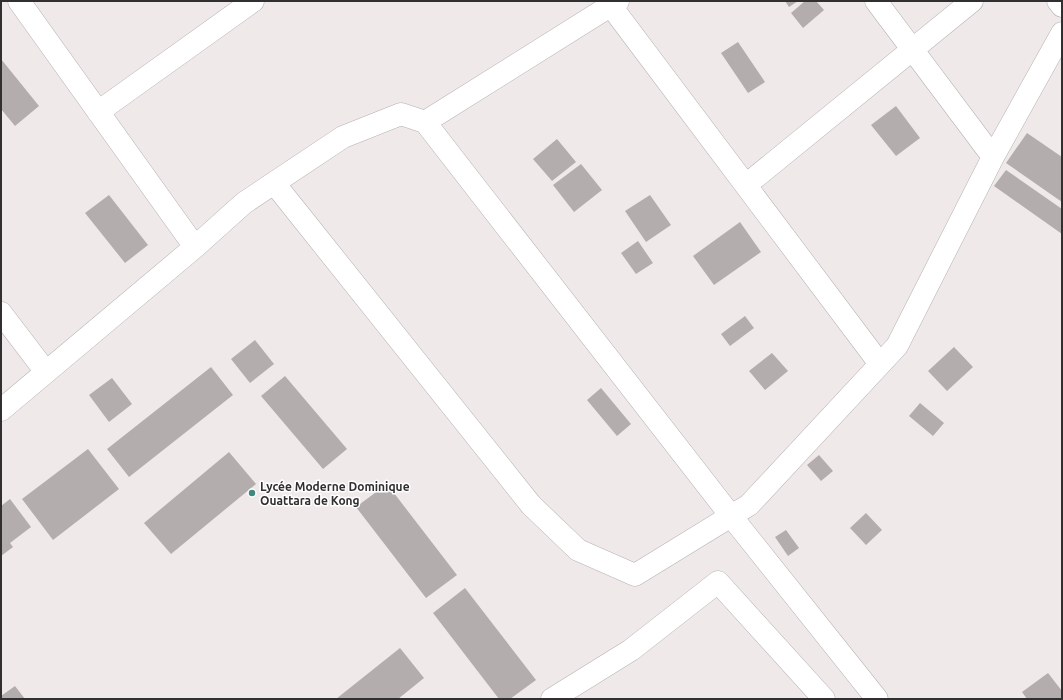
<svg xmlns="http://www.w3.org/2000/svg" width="1063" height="700" font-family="Ubuntu,sans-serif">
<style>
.building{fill:#b3adae}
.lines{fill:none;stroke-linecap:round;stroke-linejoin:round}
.minor-casing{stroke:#b7b0b2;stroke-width:23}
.minor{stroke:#fff;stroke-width:22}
.poi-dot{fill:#42887e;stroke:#fff;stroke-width:1.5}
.labels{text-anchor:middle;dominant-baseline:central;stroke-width:3;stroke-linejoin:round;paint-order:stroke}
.poi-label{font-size:12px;font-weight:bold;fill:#322f30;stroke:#fff;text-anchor:start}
</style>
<rect width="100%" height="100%" fill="#f0e9ea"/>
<!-- building -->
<path class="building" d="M785,1H798L789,7Z
M805,1H816L824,10L803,28L791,13Z
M738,42L765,82L748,93L721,53Z
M1,59L39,106L15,126L1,109Z
M896,106L920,138L896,156L871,125Z
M1027,133L1062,157V202L1006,163Z
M557,139L576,162L552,181L533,159Z
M581,164L602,190L574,212L553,185Z
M1006,170L1062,209V234L994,186Z
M109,195L148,245L125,263L85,213Z
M650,195L671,225L646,242L625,211Z
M740,222L761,252L714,285L693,256Z
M638,241L653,263L636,274L621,253Z
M745,316L754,328L730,346L721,334Z
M255,340L274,364L250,383L231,359Z
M954,347L973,367L947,391L928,371Z
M772,353L788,371L765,390L749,371Z
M211,367L233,395L129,477L107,449Z
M285,376L347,449L323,469L261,396Z
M112,378L132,404L109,422L89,395Z
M601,388L631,424L617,436L587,400Z
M920,403L944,423L933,436L909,416Z
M88,449L119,489L53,540L22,499Z
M229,452L256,484L171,554L144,523Z
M819,455L833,471L821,481L807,465Z
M387,484L457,575L426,598L356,507Z
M10,499L31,527L10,543L13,547L1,556V506Z
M866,513L882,530L866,545L850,528Z
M786,530L799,548L788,556L775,537Z
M465,588L536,680L510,699H499L433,613Z
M400,648L424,678L398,699H336Z
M1048,673L1062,691V699H1027L1022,692Z
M15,686L25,699H1V696Z"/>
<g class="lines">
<defs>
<path id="minor" d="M19,1L195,247
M876,1L993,157
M1058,1L1062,6
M611,6L880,364
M98,112L253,1
M425,122L731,516L877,699
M274,183L531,505L578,550L635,575L749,505L897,346L993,157L1062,33
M746,185L972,1
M1,313L46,372
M1,410L195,247L244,203L343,137L401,114L425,122L618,1
M552,699L631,650L718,582L824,699"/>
</defs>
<!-- minor casing -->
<use href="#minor" class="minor-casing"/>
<!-- minor -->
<use href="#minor" class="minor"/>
</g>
<!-- markers -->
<circle class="poi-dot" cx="252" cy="493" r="4"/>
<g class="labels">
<!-- poi labels -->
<g class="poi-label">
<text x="260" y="486">Lycée Moderne Dominique<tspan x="260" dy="14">Ouattara de Kong</tspan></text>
</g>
</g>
<!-- border -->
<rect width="1063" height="700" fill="none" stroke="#322f30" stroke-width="4"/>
</svg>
